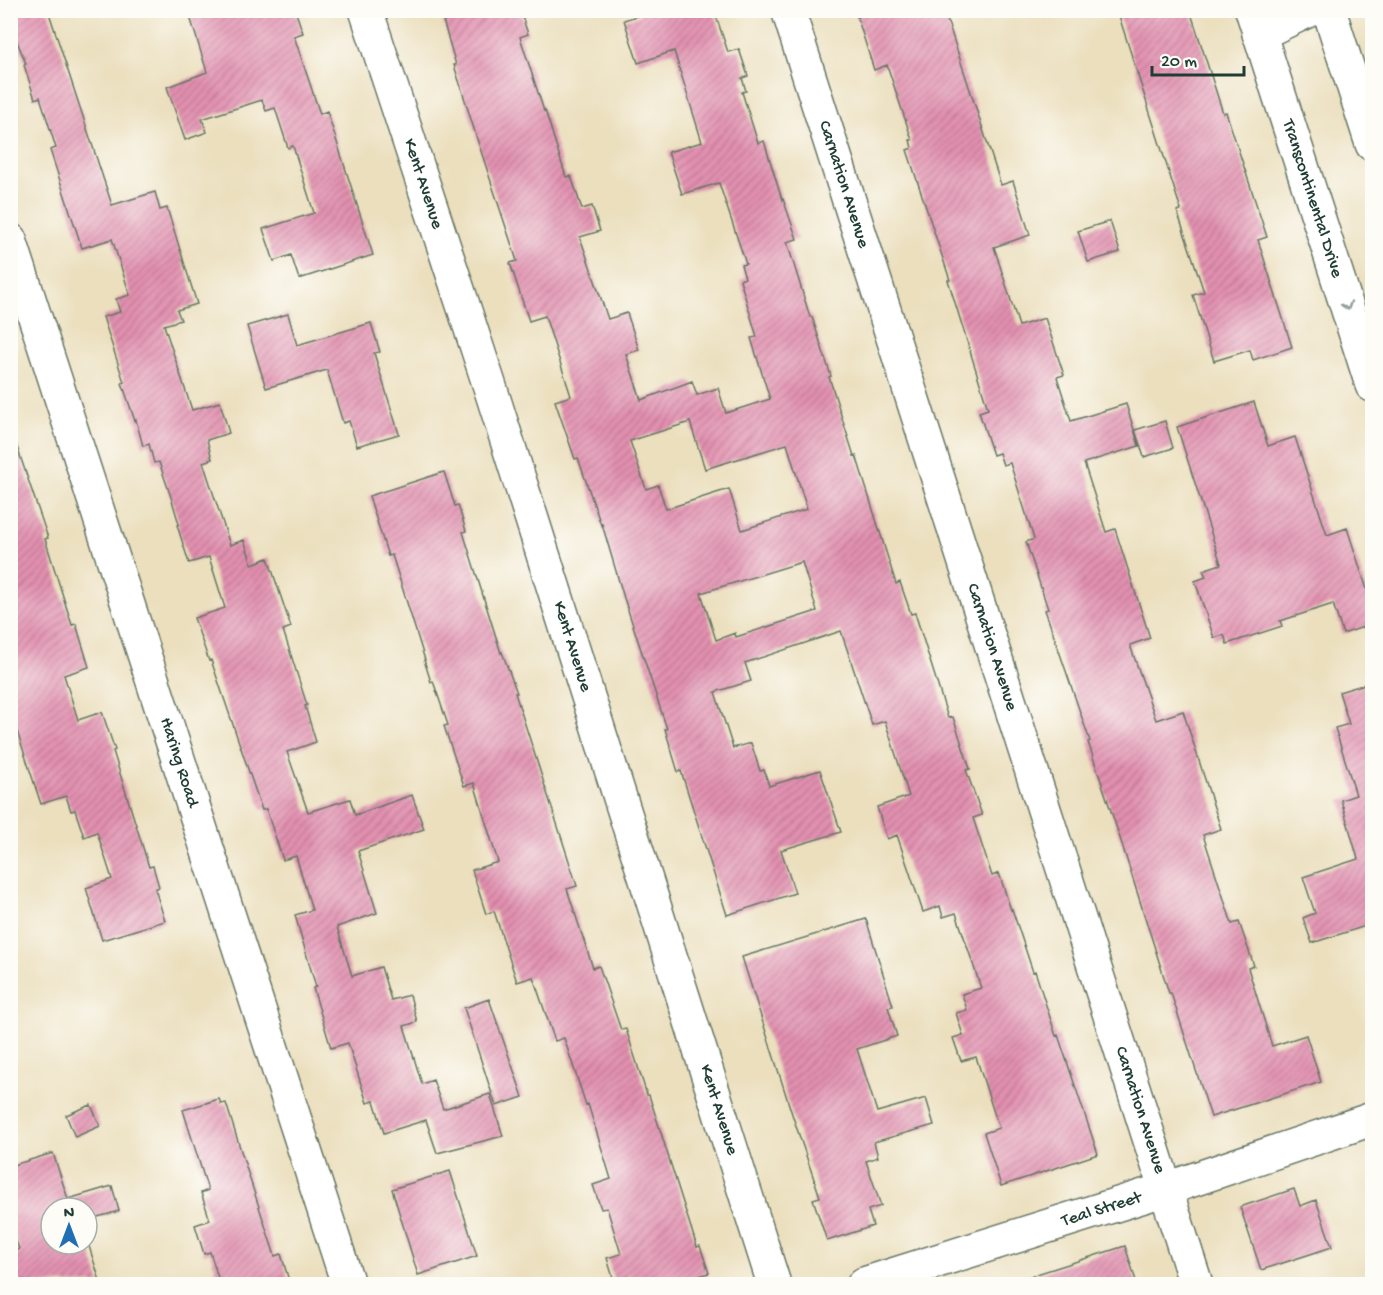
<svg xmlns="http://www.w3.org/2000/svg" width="1383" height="1295" font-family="'Gochi Hand',sans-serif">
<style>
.building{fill:url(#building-hatch);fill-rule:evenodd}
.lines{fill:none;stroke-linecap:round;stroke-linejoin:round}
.minor-casing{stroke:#667664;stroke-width:36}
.tertiary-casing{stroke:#667664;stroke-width:36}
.minor{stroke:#fff;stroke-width:33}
.tertiary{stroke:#fff;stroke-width:33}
.oneway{stroke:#8f9e9a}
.labels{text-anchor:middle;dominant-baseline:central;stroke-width:4.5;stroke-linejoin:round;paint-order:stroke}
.street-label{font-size:18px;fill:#1f3d34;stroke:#fdfcf7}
</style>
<defs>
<pattern id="building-hatch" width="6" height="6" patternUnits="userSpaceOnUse" patternTransform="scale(1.5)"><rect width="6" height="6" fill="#e390b0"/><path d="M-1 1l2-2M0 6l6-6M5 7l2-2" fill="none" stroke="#b77790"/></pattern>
</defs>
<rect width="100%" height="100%" fill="#fdfcf7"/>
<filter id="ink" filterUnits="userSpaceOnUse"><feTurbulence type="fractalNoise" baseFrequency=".0167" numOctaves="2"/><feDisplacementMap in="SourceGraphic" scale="12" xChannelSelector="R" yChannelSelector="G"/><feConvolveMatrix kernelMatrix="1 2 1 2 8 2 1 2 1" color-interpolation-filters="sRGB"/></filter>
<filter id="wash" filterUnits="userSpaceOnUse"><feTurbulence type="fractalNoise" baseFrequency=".008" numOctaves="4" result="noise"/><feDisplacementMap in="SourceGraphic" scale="24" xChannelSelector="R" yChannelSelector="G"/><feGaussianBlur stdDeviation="1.35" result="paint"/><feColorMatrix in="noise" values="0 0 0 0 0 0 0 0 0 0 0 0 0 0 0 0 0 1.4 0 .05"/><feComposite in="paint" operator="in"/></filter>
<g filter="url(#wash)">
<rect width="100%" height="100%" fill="#ebdfbe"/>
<g id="blocks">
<!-- building -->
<path class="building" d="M10,10H48L112,205L155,192L160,210L167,208L197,304L177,310L181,320L164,325L192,410L220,402L229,433L207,440L212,459L203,462L230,545L244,540L252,564L268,558L291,627L283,630L307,705L305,706L316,742L287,752L308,812L350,799L355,815L412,795L424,829L358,851L377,913L337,927L352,976L381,967L391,1000L410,995L417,1022L404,1026L422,1084L433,1080L443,1109L490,1094L503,1136L437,1153L426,1120L384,1133L374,1101L367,1103L348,1043L331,1048L313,988L316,987L295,915L312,910L296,856L283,860L266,809L262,810L211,660L209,661L194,618L225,608L209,557L189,563L177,525L179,524L171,497L159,462L154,463L149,444L143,446L136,420L135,421L122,383L124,382L103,317L120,312L116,299L130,295L112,239L82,248L50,150L56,148L40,97L35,99L24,65L26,64L17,41L10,16Z
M188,10H295L303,33L294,36L320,114L327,111L373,255L299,279L291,255L274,261L263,229L314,213L293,146L288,148L275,108L266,111L262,100L202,119L207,132L185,140L167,87L207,72Z
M440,10H520L528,34L520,37L544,111L545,110L566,177L571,176L582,209L592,206L600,231L580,237L608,319L627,313L639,350L626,354L641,400L692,381L697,395L718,388L726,413L770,399L751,338L757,337L740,280L745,278L741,265L746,264L719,183L682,194L668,152L702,142L674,51L638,63L624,20L640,15L638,10H714L728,52L739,49L748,76L742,78L746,91L742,92L758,143L764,141L782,200L783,199L797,239L787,242L810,317H812L831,376L829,377L854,456L856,455L896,584L900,582L911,614L915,613L948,718L953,717L970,769L966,770L982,815L973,818L992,876L999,873L1011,910L1012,909L1033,972L1035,971L1056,1036L1058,1035L1098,1154L1001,1186L984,1133L999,1128L976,1057L961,1061L953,1038L963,1035L956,1013L967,1010L962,994L981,988L956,913L943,917L940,906L923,912L897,835L887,839L877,807L909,796L885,721L872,725L841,631L745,663L751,681L715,692L733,748L751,743L760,771L764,770L769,786L820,770L841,832L781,850L795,893L727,915L681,771L678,772L665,729H667L624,598L602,524L601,525L578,458L575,459L555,401L571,396L545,316L529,321L510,263L517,261L479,145L454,65H456ZM690,422L705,469L787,444L807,509L742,530L729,489L666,509L658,485L646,489L630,441ZM802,562L817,611L736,637L735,633L716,640L701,593Z
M855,10H944L1001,185L1013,181L1030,235L994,247L1019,326L1045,318L1064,375L1057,377L1071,421L1126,404L1139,446L1084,463L1106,532L1115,529L1150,638L1130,645L1156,720L1183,711L1221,829L1203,835L1232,924L1239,922L1254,966L1248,968L1272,1046L1306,1035L1321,1082L1211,1117L1171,993H1169L1119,835L1088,742L1090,741L1045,610L1048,609L1026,542L1034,539L1010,463L1003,465L999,453L993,455L979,412L988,409L948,280H950L907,150L912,148L910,140H912L887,65L874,70Z
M1137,10H1190L1223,113L1226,112L1267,237L1258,240L1292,347L1253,360L1250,350L1214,361L1193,295L1204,292L1177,211L1181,210L1119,16Z
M1110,221L1120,252L1088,262L1078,231Z
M288,314L297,345L371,323L380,352L374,353L399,434L357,446L349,421L343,423L327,370L266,388L247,326Z
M1254,402L1268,446L1295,437L1327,535L1347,528L1372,605V624L1343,634L1333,604L1280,621L1282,626L1227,644L1224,635L1214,638L1195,581L1206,577L1203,570L1221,564L1177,427Z
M1165,421L1173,448L1144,457L1135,430Z
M15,441L48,538L45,539L72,625L76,624L89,667L64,675L78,720L102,712L115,750L113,751L149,867L153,866L159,887L155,889L165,921L102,940L86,888L112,879L97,832L84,837L75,810L71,811L66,796L41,804L15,725L10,726V442Z
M444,472L455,506L458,505L466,531L463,532L501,653L502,652L517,693H515L577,886L567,889L593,968L599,966L621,1030L626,1029L647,1095H649L697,1247L700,1246L709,1273L672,1284H656L653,1276L631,1283L629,1276L614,1281L607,1258L621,1254L607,1208L601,1209L593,1185L611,1179L588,1104L586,1105L564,1038L555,1041L533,977L517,982L494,911L486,914L472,870L498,862L474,783L464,786L444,726L448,725L433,681L431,682L424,660H425L392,555L388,556L369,496Z
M1372,682V924L1312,943L1303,918L1315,913L1303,877L1358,859L1341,800L1356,795L1335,728L1349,724L1339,692Z
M866,919L893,1006L888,1007L897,1036L857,1049L877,1112L926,1098L934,1125L874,1142L878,1157L866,1161L881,1206L868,1210L873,1226L827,1241L813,1199L820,1197L792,1114L742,957Z
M489,999L523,1097L496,1106L464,1008Z
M219,1099L221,1104L226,1103L247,1170L275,1256L281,1254L290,1284H220L210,1252L204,1254L195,1225L210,1220L201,1193L208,1190L183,1110Z
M91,1105L100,1126L75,1137L66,1115Z
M53,1153L68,1199L112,1186L119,1211L87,1220V1208H51V1244H87V1240L101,1284H14L10,1274V1252L19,1249L10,1225V1166Z
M450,1171L477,1256L418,1275L392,1189Z
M1294,1189L1300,1206L1316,1200L1332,1247L1261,1270L1240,1207Z
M1125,1246L1137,1284H1022L1021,1279Z"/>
</g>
</g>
<g filter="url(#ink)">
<use href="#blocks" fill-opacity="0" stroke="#667664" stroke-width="1.5"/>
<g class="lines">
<defs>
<g id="minor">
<path id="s1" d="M366,10L490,387L774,1284"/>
<path id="s2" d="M788,10L1196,1284"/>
<path d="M1259,34L1309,10"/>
<path id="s3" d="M10,240L348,1284"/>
<path id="s4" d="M864,1284L1166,1189L1372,1119"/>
</g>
<g id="tertiary">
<path id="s5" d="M1252,10L1372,385"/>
<path d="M1329,10L1372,144"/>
</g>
</defs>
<!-- minor casing -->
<use href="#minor" class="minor-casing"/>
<!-- tertiary casing -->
<use href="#tertiary" class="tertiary-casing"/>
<!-- minor -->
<use href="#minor" class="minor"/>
<!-- tertiary -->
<use href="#tertiary" class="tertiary"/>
</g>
<!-- one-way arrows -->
<defs><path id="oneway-chevron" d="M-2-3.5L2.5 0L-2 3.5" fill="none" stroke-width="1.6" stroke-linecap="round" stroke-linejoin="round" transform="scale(1.5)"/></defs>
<use class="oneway" href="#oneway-chevron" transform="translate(1347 306) rotate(72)"/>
</g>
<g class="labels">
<!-- street labels -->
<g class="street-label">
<text stroke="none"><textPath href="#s1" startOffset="183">Kent Avenue</textPath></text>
<text stroke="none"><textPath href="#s2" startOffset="183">Carnation Avenue</textPath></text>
<text stroke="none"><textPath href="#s5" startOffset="198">Transcontinental Drive</textPath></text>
<text stroke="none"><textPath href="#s1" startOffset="669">Kent Avenue</textPath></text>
<text stroke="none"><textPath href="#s2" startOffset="669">Carnation Avenue</textPath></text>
<text stroke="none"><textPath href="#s3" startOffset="549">Haring Road</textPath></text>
<text stroke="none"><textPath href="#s1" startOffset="1155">Kent Avenue</textPath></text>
<text stroke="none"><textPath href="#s2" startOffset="1155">Carnation Avenue</textPath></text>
<text stroke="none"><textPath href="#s4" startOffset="249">Teal Street</textPath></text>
</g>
</g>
<!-- margin -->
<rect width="1383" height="1295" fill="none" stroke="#fdfcf7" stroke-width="36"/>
<!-- north arrow -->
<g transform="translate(69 1226)"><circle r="28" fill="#fdfcf7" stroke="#a4b0a9" stroke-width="1.5"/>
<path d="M0-4.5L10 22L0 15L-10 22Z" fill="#1f6fb2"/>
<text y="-9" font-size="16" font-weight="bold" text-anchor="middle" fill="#1f3d34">N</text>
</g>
<!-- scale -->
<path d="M1152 66v9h92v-9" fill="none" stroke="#1f3d34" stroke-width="3"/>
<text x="1161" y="66" font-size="18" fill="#1f3d34" stroke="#fdfcf7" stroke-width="4.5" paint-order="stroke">20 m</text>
</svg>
